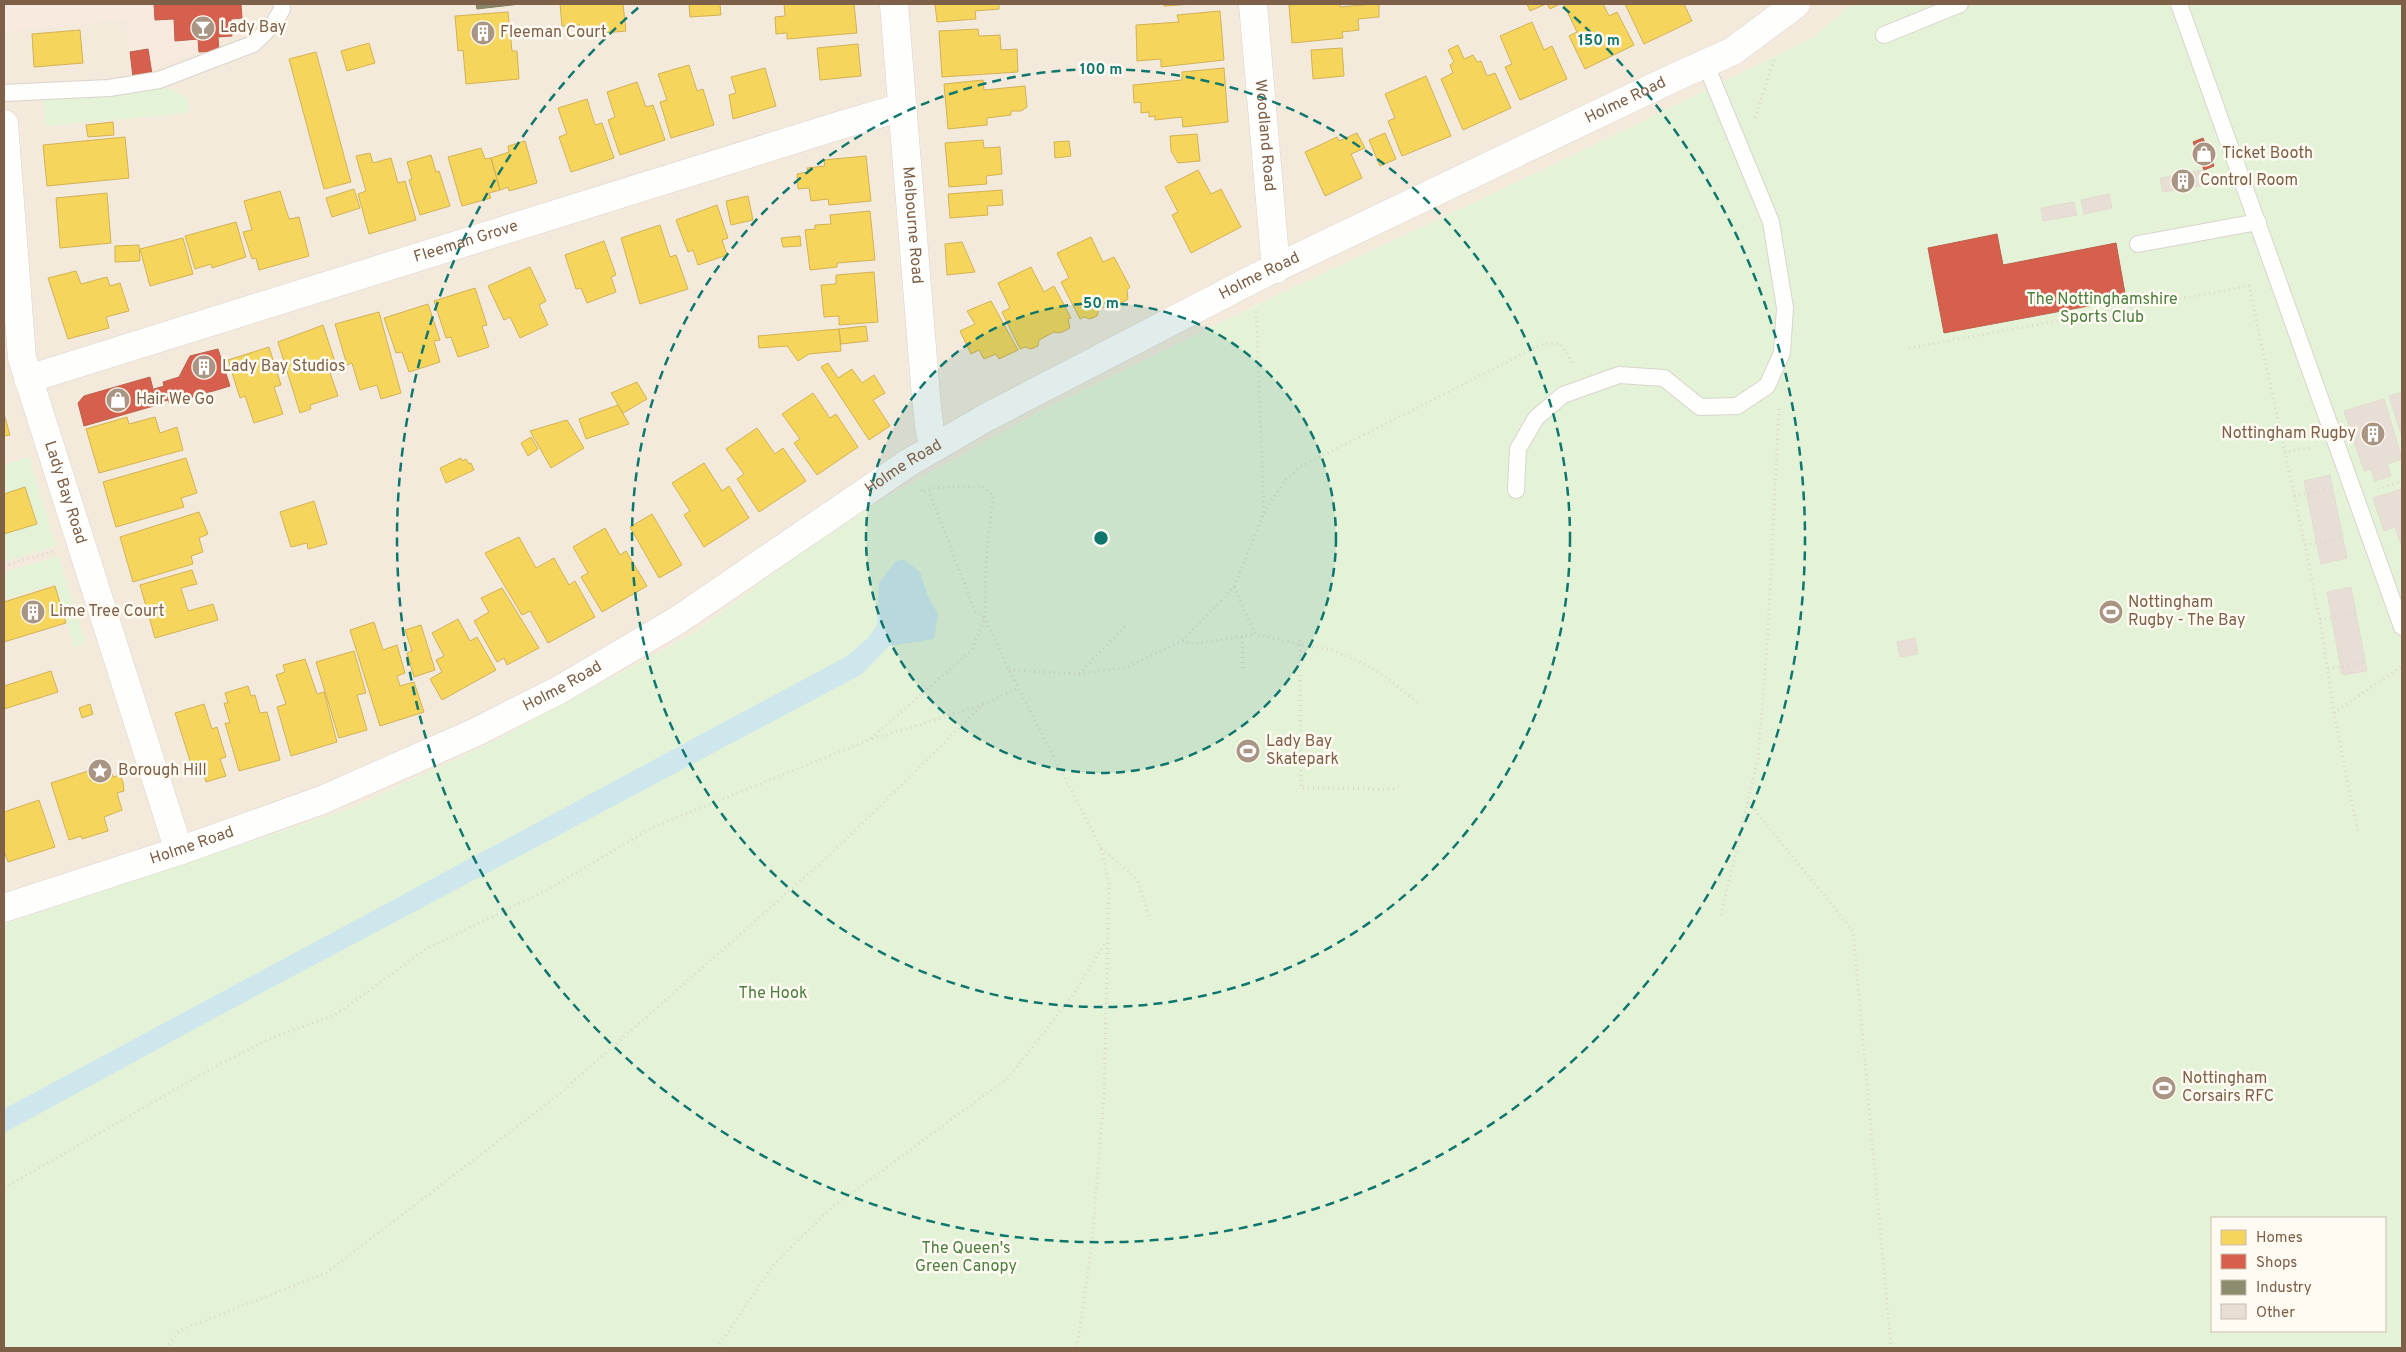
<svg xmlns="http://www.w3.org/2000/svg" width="2406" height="1352" font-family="Overpass,sans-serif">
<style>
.residential{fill:#f3eadc}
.commercial{fill:#f8eadf}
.green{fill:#e4f3d8;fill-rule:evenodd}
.water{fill:#cee7ed}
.homes{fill:#f6d55c;stroke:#d2b256}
.shops{fill:#d6604d;stroke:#bc604c}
.industry{fill:#8c8c6e;stroke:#887f63}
.building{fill:#e7dfd5;stroke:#e4dad0}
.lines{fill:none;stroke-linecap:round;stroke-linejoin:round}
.lane-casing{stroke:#dad4cc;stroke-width:18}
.street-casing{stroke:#dad4cc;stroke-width:29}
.path{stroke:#ddd6ce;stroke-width:3;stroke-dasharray:1 4;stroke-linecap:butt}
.lane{stroke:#fefefd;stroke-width:16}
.street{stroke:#fefefd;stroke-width:28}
.ring{fill:none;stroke:#0f766e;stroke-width:2.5;stroke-dasharray:9 6}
.labels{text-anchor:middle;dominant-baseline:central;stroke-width:5;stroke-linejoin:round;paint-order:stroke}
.poi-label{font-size:16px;fill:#7e6049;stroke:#fffbf2;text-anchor:start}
.street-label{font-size:16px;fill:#7e6049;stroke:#fffbf2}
.park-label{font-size:16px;fill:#497e3c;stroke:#fffbf2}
.centre{fill:#0f766e;stroke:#fffbf2;stroke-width:2.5}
.ring-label{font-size:15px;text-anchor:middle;font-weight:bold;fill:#0f766e;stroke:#fffbf2;stroke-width:5;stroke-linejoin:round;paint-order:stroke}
</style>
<rect width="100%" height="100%" fill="#faf7ef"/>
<!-- residential -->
<path class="residential" d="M4,4H1852L1812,38L1543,170L1292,288L1043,410L885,498L802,552L694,633L498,739L351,808L4,924Z"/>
<!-- commercial -->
<path class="commercial" d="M4,4H242L245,31L131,79L127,19L4,32Z"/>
<!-- green -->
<path class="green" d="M1852,4H2402V1348H4V924L351,808L498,739L694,633L802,552L885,498L1043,410L1292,288L1543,170L1812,38ZM2212,1218H2385V1331H2212Z
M164,88L174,90L187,98L189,113L45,126L44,99Z
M29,457L56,546L4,562V534L37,524L25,487L4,494V465Z
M59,556L85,643L74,647L55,584L4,599V572Z"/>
<!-- water -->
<path class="water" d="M904,560L920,572L928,597L938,614L934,639L889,646L862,674L226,1012L4,1133V1109L847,656L868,638L877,625L879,583L896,561Z"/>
<!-- homes -->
<path class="homes" d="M560,4H623L626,31L580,35V25L562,26Z
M689,4H720L721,15L690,17Z
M784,4H854L857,33L787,39V33L776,34L775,17L785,16Z
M935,4H999V9L975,11L976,19L937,22Z
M1164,4H1195L1164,6Z
M1301,4H1340V7L1373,4L1379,5V17L1358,19L1359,30L1342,32L1343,38L1292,43L1289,5Z
M1527,4H1546L1530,11Z
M1547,4H1560L1550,9Z
M1567,4H1603L1609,16L1617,12L1634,45L1585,69L1569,36L1577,32L1564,5Z
M1625,4H1684L1692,21L1644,44Z
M1220,11L1224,60L1161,67V59L1137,61L1136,25L1179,22L1177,15Z
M508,12L512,51H517L519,79L466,84L463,50L458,51L455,16Z
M1532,22L1544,50L1552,46L1567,79L1520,100L1505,67L1512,64L1500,36Z
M978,29L979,36L1000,35L1001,50L1017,49L1018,72L942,77L939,31Z
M80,30L83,63L34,67L32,34Z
M369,43L375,63L347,71L341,51Z
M858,44L861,76L820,80L817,48Z
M1458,45L1464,59L1473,55L1477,62L1481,61L1487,76L1495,73L1511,108L1463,130L1441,79L1453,73L1450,65L1454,62L1448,50Z
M1342,48L1344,76L1313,79L1311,50Z
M316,52L351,182L324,189L289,59Z
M689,65L697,91L703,89L714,125L671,138L660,102L667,100L658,74Z
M765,68L776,106L733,119L729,95L736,93L731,77Z
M1224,68L1228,122L1183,127L1182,117L1155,120V116L1149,117V112L1141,113V102L1134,103L1133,85L1182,80V72Z
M1426,76L1451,136L1402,156L1388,121L1395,118L1385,94Z
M983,80L984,90L1025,86L1027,107L1021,111H1011V115L987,118V125L948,129L944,84Z
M637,82L646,107L653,105L665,140L620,155L608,120L615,117L607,92Z
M587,99L595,125L602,123L614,158L571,172L559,137L567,134L558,108Z
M113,122L114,135L88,137L86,125Z
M1357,133L1365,148L1351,154L1362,178L1325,196L1305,152L1337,137L1339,141Z
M1385,133L1396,159L1380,166L1369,140Z
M1197,134L1200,161L1178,163L1171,151L1170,136Z
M125,137L129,178L47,186L43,145Z
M983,140L984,148L1000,147L1002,174L986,176L987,184L949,187L945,143Z
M525,141L537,183L509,191L508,187L500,190L491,158L509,152L508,146Z
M1069,141L1071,156L1055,158L1054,142Z
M481,148L485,159L491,158L500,190L489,193L491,198L462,206L448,157Z
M370,153L373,163L391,158L398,183L405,181L416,220L369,234L358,194L366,191L356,156Z
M431,155L436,172L439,171L450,206L420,215L409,180L412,179L407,162Z
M866,156L871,201L829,205L828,199L811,201L809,188L798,189L797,174L808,172L807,168L825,166L824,160Z
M1198,170L1211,194L1221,189L1241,227L1191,253L1172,215L1178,212L1165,187Z
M354,189L360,208L332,217L326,198Z
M1002,190L1003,205L987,206L988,215L950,218L948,194Z
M280,191L289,219L299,217L309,256L259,270L256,258L252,259L243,232L252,230L244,201Z
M107,193L111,243L60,248L56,198Z
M748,196L753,220L731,225L726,201Z
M717,205L728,238L722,240L727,255L698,265L693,250L688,252L676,220Z
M870,211L875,260L837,263V267L810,270L805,230L815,229V225L831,224L830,215Z
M236,222L246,257L212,268L211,264L195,269L185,236Z
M660,225L670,257L676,255L688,289L640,304L621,238Z
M800,236L801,246L783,247L781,238Z
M1091,237L1103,262L1114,257L1130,287L1127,290L1128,299L1119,305L1113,303L1099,309L1097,316L1090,319L1084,317L1080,319L1061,282L1069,278L1057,253Z
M183,238L193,274L150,286L140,249Z
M604,241L616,275L611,277L616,292L587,303L581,288L576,289L565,255Z
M962,242L975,272L947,275L945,244Z
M139,245L140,261L115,262V246Z
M530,267L546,301L539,305L548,325L520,338L510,317L504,320L488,286Z
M1031,267L1044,292L1054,286L1071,318L1068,319L1070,328L1060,333L1054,332L1039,340L1038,346L1031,349L1025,347L1020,349L1002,312L1010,308L998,283Z
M76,271L81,284L107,277L110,286L120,283L129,311L106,317L109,328L68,339L48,278Z
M874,272L878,322L839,325V316L824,317L821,285L836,284V275Z
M475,288L487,325L482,326L489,347L458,357L451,337L446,338L434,301Z
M991,301L1018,350L999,359L996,354L984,359L979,350L971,354L960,331L975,324L967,311Z
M428,304L440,340L434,341L440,362L409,372L402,352L396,353L384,318Z
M379,312L401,393L381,399L377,385L360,390L352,363L347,365L335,324Z
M323,325L337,368L329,370L338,396L310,405L311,409L300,413L278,342Z
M866,326L868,341L841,344L839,329Z
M839,329L841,351L809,354L798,361L787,346L759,348L758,336Z
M269,347L281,385L274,387L283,414L254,423L245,396L240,398L228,360Z
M828,363L838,378L852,369L862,383L874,375L885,393L873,400L890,426L869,440L821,367Z
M637,382L647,399L623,413L611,393Z
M813,393L830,418L836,414L858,447L817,475L794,443L800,439L782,414Z
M618,405L629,424L586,439L579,419Z
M4,414L10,435L4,436Z
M127,417L129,424L155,417L160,433L177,427L183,450L99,473L86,429Z
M567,420L584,448L551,468L530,431Z
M757,428L775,454L783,448L806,481L759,512L737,479L744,474L726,449Z
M531,437L538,449L528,456L521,443Z
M186,458L197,493L181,498L184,507L116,527L103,482Z
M461,458L462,461L466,459L469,464L471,463L474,470L446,483L440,468Z
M704,463L722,491L729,486L749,518L704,547L684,515L690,511L672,483Z
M25,487L37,524L4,534V494Z
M314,501L327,544L308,549L307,543L291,547L280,512Z
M199,512L208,534L199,538L203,552L191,556L193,564L133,582L120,537Z
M652,514L682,565L659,578L630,527Z
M605,528L620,555L626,551L647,586L602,612L581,577L588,573L573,547Z
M519,537L536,568L554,558L569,585L575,581L595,617L548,643L530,611L522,615L485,553Z
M192,570L197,584L181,588L188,611L213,604L218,620L155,638L140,585Z
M55,586L66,623L4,642V602Z
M502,588L539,648L507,665L504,658L497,662L474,621L489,612L481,598Z
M458,619L470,641L477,637L496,670L442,700L430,679L442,672L436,660L444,656L432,633Z
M374,622L383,650L397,645L405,673L397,676L400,686L414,682L424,712L380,726L350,630Z
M421,625L435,670L414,677L407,653L412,651L405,630Z
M354,651L366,693L357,695L367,730L339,738L316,662Z
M305,659L317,694L324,692L337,742L291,756L277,707L286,704L276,675L285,672L283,665Z
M51,671L58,692L4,709V686Z
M248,686L251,696L255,695L260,713L267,712L280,760L239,771L225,723H230L224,703H228L225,693Z
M90,704L93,714L82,718L79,708Z
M204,704L212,729L217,727L226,757L220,759L226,776L206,782L201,765L192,767L175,713Z
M88,771L91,781L112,773L113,777L120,775L123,782L124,791L117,793L122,810L104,817L108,831L82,839L81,836L69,840L51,783Z
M39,800L55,847L8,862L4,851V812Z"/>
<!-- shops -->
<path class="shops" d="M154,4H241L242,18L231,19L232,36L218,37L219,51L199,52L198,39L175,41L174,19L155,20Z
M148,49L152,74L133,77L130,52Z
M2203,138L2214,166L2204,170L2193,142Z
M1997,234L2003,265L2116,243L2126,299L1944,333L1928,248Z
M218,349L230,386L170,404L168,400L158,403L154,389L164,386L163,382L179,377L190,356Z
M150,377L157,405L84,426L78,403L84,396Z"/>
<!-- industry -->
<path class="industry" d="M476,4H520L477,9Z"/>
<!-- building -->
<path class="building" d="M2203,170L2206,185L2163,192L2160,178Z
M2109,194L2112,208L2084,214L2081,200Z
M2074,202L2077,215L2043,221L2041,208Z
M2400,393L2402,399V437L2389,396Z
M2384,399L2402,459L2387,464L2391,476L2375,481L2371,469L2364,471L2344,411Z
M2330,475L2347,558L2321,564L2304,481Z
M2402,489V547L2395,527L2384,531L2373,498Z
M2351,587L2367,671L2342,675L2327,592Z
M1915,638L1918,654L1900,657L1897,642Z"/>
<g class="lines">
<defs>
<path id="lane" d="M2179,4L2402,627
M1884,35L1960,4
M4,93L109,88L159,80L253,44L273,25L282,9V4
M2138,244L2258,222
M1516,490L1518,449L1536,418L1563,395L1619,375L1664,378L1700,407L1737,406L1767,386L1782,353L1785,308L1771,222L1706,65"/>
<g id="street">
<path id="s1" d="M894,4L926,397L930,433L937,445"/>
<path id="s2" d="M1253,4L1276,269"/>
<path id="s3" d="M4,124L22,358L179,851"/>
<path id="s4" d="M28,379L841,125L903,107"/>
<path id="s5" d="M4,908L179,851L322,800L476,732L559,690L678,620L908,463L989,416L1255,278L1669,80L1733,51L1796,4"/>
</g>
</defs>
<!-- lane casing -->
<use href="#lane" class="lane-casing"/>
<!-- street casing -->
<use href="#street" class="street-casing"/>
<!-- path -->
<path class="path" d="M1755,118L1775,57
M1909,348L2249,286L2305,545L2320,620L2334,713L2358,834
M2284,453L2311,447
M2378,489L2402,481
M921,490L923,493L933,488L982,486L993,495L986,561L985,618L1009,670L1101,848L1109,883L1104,1095L1092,1242L1077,1348
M2294,496L2327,489
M1264,513L1286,479L1300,467L1543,344L1559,343L1567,353L1574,366
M2305,545L2343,538
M4,566L54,551
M1234,587L1255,634L1298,644L1332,650L1360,662L1386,677L1419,704
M2320,620L2356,613
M1242,637L1243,669
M1300,640L1301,788L1394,789
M1182,641L1194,644L1255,634
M2328,669L2366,662
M1009,670L1079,674L1127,667L1182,641L1234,587L1264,513L1256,311
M1079,674L1127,624
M2334,713L2402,666
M872,739L983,705
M1748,802L1853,931L1891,1348
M1101,848L1137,879L1150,920
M1721,915L1758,759L1768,632L1779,408
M4,1188L211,1069L271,1038L335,1015L426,949L549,889L653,827L869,740L972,650L985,618L975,611L929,491
M165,1348L181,1330L326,1273L557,1096L832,853L984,704L1019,688
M717,1348L774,1264L830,1209L1008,1078L1074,994L1106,941"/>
<!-- lane -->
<use href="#lane" class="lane"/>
<!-- street -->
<use href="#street" class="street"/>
</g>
<!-- distance rings -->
<circle cx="1101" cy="538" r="235" fill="#0f766e" fill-opacity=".12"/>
<g class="ring">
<circle cx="1101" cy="538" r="235"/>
<circle cx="1101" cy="538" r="469"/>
<path d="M1563 7A704 704 0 1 1 639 7"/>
</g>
<!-- icons -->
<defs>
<symbol id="bar-disc" viewBox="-11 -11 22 22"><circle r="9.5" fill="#a99583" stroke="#fffbf2"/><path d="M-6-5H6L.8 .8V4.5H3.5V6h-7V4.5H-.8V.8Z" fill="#fff"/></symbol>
<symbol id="building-disc" viewBox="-11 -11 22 22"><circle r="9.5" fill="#a99583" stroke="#fffbf2"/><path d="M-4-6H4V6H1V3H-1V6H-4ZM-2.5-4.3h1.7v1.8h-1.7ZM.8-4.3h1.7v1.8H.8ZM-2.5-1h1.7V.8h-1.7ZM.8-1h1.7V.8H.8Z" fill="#fff"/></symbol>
<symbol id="shop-disc" viewBox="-11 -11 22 22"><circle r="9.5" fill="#a99583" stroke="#fffbf2"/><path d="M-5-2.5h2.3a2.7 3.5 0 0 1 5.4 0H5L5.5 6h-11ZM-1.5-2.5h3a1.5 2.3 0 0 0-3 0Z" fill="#fff"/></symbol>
<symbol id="stadium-disc" viewBox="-11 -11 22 22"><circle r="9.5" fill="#a99583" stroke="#fffbf2"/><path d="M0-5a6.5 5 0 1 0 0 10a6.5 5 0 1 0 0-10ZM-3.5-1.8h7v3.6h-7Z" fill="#fff"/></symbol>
<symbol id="sight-disc" viewBox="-11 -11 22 22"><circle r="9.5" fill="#a99583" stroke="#fffbf2"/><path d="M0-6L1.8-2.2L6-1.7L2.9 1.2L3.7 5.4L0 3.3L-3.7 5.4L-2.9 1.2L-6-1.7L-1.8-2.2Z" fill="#fff"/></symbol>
</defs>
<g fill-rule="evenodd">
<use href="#bar-disc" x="189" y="14" width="28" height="28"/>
<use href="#building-disc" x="469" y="19" width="28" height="28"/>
<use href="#shop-disc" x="2190" y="140" width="28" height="28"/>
<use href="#building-disc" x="2169" y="167" width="28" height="28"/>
<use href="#building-disc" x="190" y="353" width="28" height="28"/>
<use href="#shop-disc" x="104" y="386" width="28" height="28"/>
<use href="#building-disc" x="2359" y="420" width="28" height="28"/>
<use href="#building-disc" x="19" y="598" width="28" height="28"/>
<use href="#stadium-disc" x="2097" y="598" width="28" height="28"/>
<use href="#stadium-disc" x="1234" y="737" width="28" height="28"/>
<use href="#sight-disc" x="86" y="757" width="28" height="28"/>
<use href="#stadium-disc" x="2150" y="1074" width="28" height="28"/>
</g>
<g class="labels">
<!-- poi labels -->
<g class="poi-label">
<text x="220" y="28">Lady Bay</text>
<text x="500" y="33">Fleeman Court</text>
<text x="2222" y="154">Ticket Booth</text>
<text x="2200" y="181">Control Room</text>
<text x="222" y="367">Lady Bay Studios</text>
<text x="136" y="400">Hair We Go</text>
<text x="2356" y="434" text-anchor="end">Nottingham Rugby</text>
<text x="2128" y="603">Nottingham<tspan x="2128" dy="18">Rugby - The Bay</tspan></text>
<text x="50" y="612">Lime Tree Court</text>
<text x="1266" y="742">Lady Bay<tspan x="1266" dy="18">Skatepark</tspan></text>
<text x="118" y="771">Borough Hill</text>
<text x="2182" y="1079">Nottingham<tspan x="2182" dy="18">Corsairs RFC</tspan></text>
</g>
<!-- street labels -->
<g class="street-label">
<text stroke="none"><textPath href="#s5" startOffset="1818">Holme Road</textPath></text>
<text stroke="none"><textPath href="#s2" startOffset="132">Woodland Road</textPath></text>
<text stroke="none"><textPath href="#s1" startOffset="222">Melbourne Road</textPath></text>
<text stroke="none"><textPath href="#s4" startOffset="459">Fleeman Grove</textPath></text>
<text stroke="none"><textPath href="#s5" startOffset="1412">Holme Road</textPath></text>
<text stroke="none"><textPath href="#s5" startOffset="1008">Holme Road</textPath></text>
<text stroke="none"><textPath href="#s3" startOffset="376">Lady Bay Road</textPath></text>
<text stroke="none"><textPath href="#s5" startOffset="602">Holme Road</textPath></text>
<text stroke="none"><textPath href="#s5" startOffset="198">Holme Road</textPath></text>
</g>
<!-- park labels -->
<g class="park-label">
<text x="2102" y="300">The Nottinghamshire<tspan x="2102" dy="18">Sports Club</tspan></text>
<text x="773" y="994">The Hook</text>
<text x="966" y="1249">The Queen's<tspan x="966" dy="18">Green Canopy</tspan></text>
</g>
</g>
<circle cx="1101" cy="538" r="8" class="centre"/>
<g class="ring-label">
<text x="1599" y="45">150 m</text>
<text x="1101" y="74">100 m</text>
<text x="1101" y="308">50 m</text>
</g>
<!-- border -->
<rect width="2406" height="1352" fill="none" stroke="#7e6049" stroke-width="10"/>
<!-- legend -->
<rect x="2211" y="1217" width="175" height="115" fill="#fffbf2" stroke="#cbbdae"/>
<rect x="2221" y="1230" width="25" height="15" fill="#f6d55c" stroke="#cbbdae"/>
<text x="2256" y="1242" font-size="15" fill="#7e6049">Homes</text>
<rect x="2221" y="1254" width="25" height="15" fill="#d6604d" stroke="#cbbdae"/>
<text x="2256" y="1267" font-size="15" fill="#7e6049">Shops</text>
<rect x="2221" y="1280" width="25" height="15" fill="#8c8c6e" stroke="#cbbdae"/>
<text x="2256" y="1292" font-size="15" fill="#7e6049">Industry</text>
<rect x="2221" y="1304" width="25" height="15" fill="#e7dfd5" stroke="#cbbdae"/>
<text x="2256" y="1317" font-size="15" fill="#7e6049">Other</text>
</svg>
